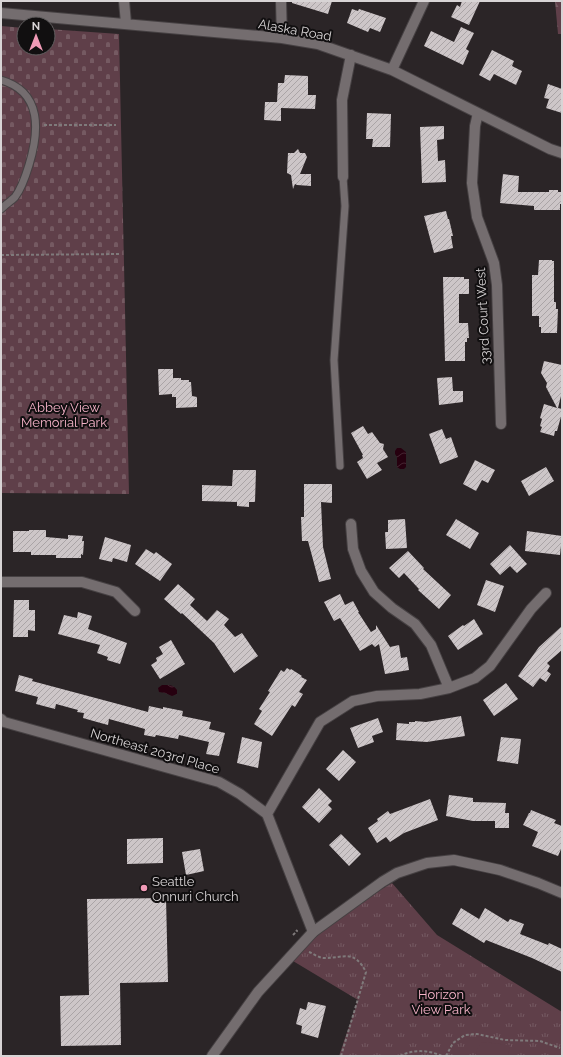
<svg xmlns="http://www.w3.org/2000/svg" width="563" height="1057" font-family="Raleway,sans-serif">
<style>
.grass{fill:url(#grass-tufts)}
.forest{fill:url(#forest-firs)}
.cemetery{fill:url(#cemetery-stones)}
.pitch{fill:#5f3f49}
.water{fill:url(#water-waves)}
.building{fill:url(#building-hatch)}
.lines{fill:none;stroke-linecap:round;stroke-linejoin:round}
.service-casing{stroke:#464143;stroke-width:9}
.minor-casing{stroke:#464143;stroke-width:12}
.tertiary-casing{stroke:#464143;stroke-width:12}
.path{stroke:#7f7a7b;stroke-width:2;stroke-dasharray:3 2;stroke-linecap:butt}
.service{stroke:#746d6f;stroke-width:7}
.minor{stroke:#746d6f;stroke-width:10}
.tertiary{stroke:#746d6f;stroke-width:10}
.poi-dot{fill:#f09ab6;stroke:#110f10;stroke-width:1.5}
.labels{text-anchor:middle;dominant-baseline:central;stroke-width:4;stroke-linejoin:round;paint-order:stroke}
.street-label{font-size:13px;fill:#d8d4d5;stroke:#110f10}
.park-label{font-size:13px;fill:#f5b3c8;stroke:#110f10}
.poi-label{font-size:13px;fill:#d8d4d5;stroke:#110f10;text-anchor:start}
</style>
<defs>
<pattern id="grass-tufts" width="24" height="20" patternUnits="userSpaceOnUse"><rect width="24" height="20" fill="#5f3f49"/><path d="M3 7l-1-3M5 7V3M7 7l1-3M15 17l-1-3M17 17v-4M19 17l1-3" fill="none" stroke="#755a62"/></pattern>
<pattern id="forest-firs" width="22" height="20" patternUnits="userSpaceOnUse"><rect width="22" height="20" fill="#5f3f49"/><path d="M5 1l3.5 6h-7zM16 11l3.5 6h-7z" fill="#755a62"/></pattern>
<pattern id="cemetery-stones" width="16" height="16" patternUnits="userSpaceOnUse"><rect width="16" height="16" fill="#5f3f49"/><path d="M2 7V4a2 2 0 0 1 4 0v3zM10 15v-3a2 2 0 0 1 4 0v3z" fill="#755a62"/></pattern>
<pattern id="water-waves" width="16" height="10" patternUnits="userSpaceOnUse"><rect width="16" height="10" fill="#26000f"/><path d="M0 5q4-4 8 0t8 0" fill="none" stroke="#452431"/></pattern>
<pattern id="building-hatch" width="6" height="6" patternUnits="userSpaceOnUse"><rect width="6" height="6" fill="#cdc6c8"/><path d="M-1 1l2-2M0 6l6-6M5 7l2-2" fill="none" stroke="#aaa4a6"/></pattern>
</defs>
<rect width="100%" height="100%" fill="#2b2527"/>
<!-- grass -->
<path class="grass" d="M392,883L437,935L562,1012V1056H339L358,1000L293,961L329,920Z"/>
<!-- forest -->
<path class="forest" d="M555,1H562V34H558Z"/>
<!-- cemetery -->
<path class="cemetery" d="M1,26L24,28V48H48V29L119,34L129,494L1,493Z"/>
<!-- pitch -->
<path class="pitch" d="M482,1042L510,1045L508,1056H476L477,1049Z"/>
<!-- water -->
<path class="water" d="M397,448H401L406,452V467L404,469H400L397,467V457L395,454V451Z
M162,685C168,685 173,684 177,690V694L172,696L165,693L159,692L158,688Z"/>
<!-- building -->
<path class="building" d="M292,1H332L328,14L292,3Z
M462,1H480L469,25L451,17L457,5L460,7Z
M352,9L358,11L359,9L386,18L380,32L370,28L368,32L347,23Z
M461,27L474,33L466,49L469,51L463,65L424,46L431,31L454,42Z
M492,50L514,61L512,66L522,71L516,85L494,74L490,81L479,75Z
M285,75L308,76V95H316L315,109L281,108V121L264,120L265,102H277L278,83H284Z
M548,84L562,89V113L546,108L549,99L544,98Z
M367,113L391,114L390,147H372L373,139H366Z
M444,126V139L437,140L438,161L445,160L446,182L422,183L420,127Z
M298,149L300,153H305L307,157L300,174H311V186L297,185L295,184L293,189L291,175L287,173L288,153H294Z
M503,174L519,176L518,192H549V190H558V192H562V204H560V210H534V206L500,203Z
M446,211L448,219H449L453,236H451L453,248L434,253L424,216Z
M539,260H552V261H554V302H556V309H558L557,333H541V327H539V316H532V275H538Z
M443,277H464V279H469V294H459V323H468L469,338H467V342H465V361H445Z
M544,361L562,365V392L558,408L562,409V413L557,431H555L554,436L540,432L542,427L540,426L542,419L540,418L544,404L557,408L546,387L547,383L541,373Z
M158,369H173V378H181V380H189V382H191L192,396L197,397V407L176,408V397H172V394L159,395Z
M452,377L453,391H463V402L439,405L437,378Z
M363,426L368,434L372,432L380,443L384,444L383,449L388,457L377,463L382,470L367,479L357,462L363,458L362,455H363L351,433Z
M442,429L446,439L451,437L458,457L440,464L429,434Z
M475,460L495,470L488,483L482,480L476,491L463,484Z
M546,467L554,481L529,496L521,481Z
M233,470H256L255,502H249V507L237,506V502L202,501V485L232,486Z
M304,484H332V503L321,502L323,547L331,579L319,582L308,541H302L301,517H304Z
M405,519L407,548L386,549L385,532H388V520Z
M456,519L479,533L470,549L446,535Z
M29,530H46V537L68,539V535L83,536L82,541H84L83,555L81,554V558H56V555H31V552H13V531H29Z
M527,531L562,536L560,555L525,551Z
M105,537L131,545L127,562L113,558L112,562L99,559Z
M510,545L527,564L517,573L510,566L500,575L490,564Z
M146,549L154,554L156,552L172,564L160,581L135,564Z
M408,551L424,568L423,569L451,595L439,609L418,590L419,589L404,573L399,578L389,568Z
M486,580L504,586L495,612L477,605Z
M178,584L195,599L190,605L207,621L217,610L229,619L224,625L235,637L242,633L258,656L234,673L214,643L182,613L181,614L164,599Z
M340,594L345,605L353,601L359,612H358L371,632L376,629V625L390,647L399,645L401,658L407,657L409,670L385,674L379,644L375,647L372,644L360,651L340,618L334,621L324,602Z
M14,600H29V610H35V631L28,630V637H13Z
M78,612L92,616L88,629L127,643L120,664L107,660L108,657L97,653L100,645L58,634L64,615L77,618Z
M474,619L483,634L458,650L448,636L463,625L464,626Z
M562,626V650L547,663L550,666L547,671L551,674L546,682L540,678L533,687L518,676L539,647Z
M171,640L185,664L160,679L151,665L157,661L156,658L163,654L159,647Z
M287,668L290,670L291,669L302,676L301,677L307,680L299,692L303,694L295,707L292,705L272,736L254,724L262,711L259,709L270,692L268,691L281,670L284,672Z
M19,675L33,679L32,681L148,712L149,706L163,709V707L183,711L182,716L211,722L209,729L225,733L219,756L206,754L209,742L179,735L178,739L156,735L155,737L144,735L145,729L109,719L108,725L97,722L83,718L84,713L77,712L78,710L56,704L55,709L36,704L38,697L15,691Z
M506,683L518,699L494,716L483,700Z
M461,716L465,736L427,742L396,740L397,723L409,724V722H415V721L426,722Z
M378,718L383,732L372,736L374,742L358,748L350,728Z
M242,737L262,742L258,768L237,763Z
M501,737L521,739L518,764L497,761Z
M343,750L356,762L339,781L326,769Z
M319,788L332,801L328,805L332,809L319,823L302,807Z
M449,795L473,798V802L506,803L505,813H509V828H495V821H473L446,816Z
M430,799L438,820L404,833L390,842L386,837L377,843L368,828L378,821L377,819L388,811L390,814Z
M531,810L556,820L554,823L562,826V847L558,856L532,846L538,832L523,825L529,813H530Z
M341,834L361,854L349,866L329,845Z
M163,838V863L127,864V839Z
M200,849L204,871L186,875L182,852Z
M166,898L168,982L120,983L121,1045L61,1046L60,996L89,995L87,899Z
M461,908L479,919L485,908L508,922L510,919L524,924L520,934L548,945L549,943L562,949V972L532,958L486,940L484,943L452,924Z
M308,1002L326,1006L318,1038L301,1033L302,1026L296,1024L300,1008L306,1010Z"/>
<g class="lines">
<defs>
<path id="service" d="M1,80C43,92 39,132 29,165C26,175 21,189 15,197C11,201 5,205 1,209
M340,466L334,360L345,206L343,177"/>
<path id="minor" d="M124,1L126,23
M281,1L282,38
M1,13L282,38L318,44L392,70L550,149L562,153
M392,70L424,1
M478,113L475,126L472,183L477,217L494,263L497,285L501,424
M343,177L342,100L351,55
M351,524L353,549L361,571L374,592L392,608L415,624L431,645L449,688
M1,582H82L116,592L135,611
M1,719L4,722L219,782L240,794L267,814L313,932
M267,814L320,722L353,701L377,696L420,694L449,688L475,678L490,666L531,609L546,593"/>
<path id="tertiary" d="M212,1056L258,992L313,932L382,882L397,873L427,863L454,860L500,870L538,883L562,893"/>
</defs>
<!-- service casing -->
<use href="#service" class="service-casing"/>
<!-- minor casing -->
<use href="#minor" class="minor-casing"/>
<!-- tertiary casing -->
<use href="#tertiary" class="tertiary-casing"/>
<!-- path -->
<path class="path" d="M44,125H116
M1,255L121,254
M293,935L297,931L296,930
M309,952C314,954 319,958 324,958C344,958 354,949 366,972L341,1056
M400,1056C413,1049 429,1050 442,1056
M446,1056L453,1043L465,1035L477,1034L505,1040L540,1041L560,1048"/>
<!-- service -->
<use href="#service" class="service"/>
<!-- minor -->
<use href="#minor" class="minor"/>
<!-- tertiary -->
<use href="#tertiary" class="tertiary"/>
</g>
<!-- markers -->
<circle class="poi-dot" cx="144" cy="888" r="4"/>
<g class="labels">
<!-- street labels -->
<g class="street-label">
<text transform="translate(295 30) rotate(10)">Alaska Road</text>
<text transform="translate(483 316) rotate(-93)">33rd Court West</text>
<text transform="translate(155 751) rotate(16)">Northeast 203rd Place</text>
</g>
<!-- park labels -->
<g class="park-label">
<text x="64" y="407">Abbey View<tspan x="64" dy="15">Memorial Park</tspan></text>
<text x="441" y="994">Horizon<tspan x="441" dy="15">View Park</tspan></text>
</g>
<!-- poi labels -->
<g class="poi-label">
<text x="152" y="881">Seattle<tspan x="152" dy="15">Onnuri Church</tspan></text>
</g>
</g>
<!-- border -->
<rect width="563" height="1057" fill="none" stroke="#d8d4d5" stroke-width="4"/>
<!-- north arrow -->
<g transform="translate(36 36)"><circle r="19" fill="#110f10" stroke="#615e5f"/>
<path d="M0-3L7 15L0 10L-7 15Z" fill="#f09ab6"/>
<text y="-6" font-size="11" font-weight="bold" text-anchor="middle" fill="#d8d4d5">N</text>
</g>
</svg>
